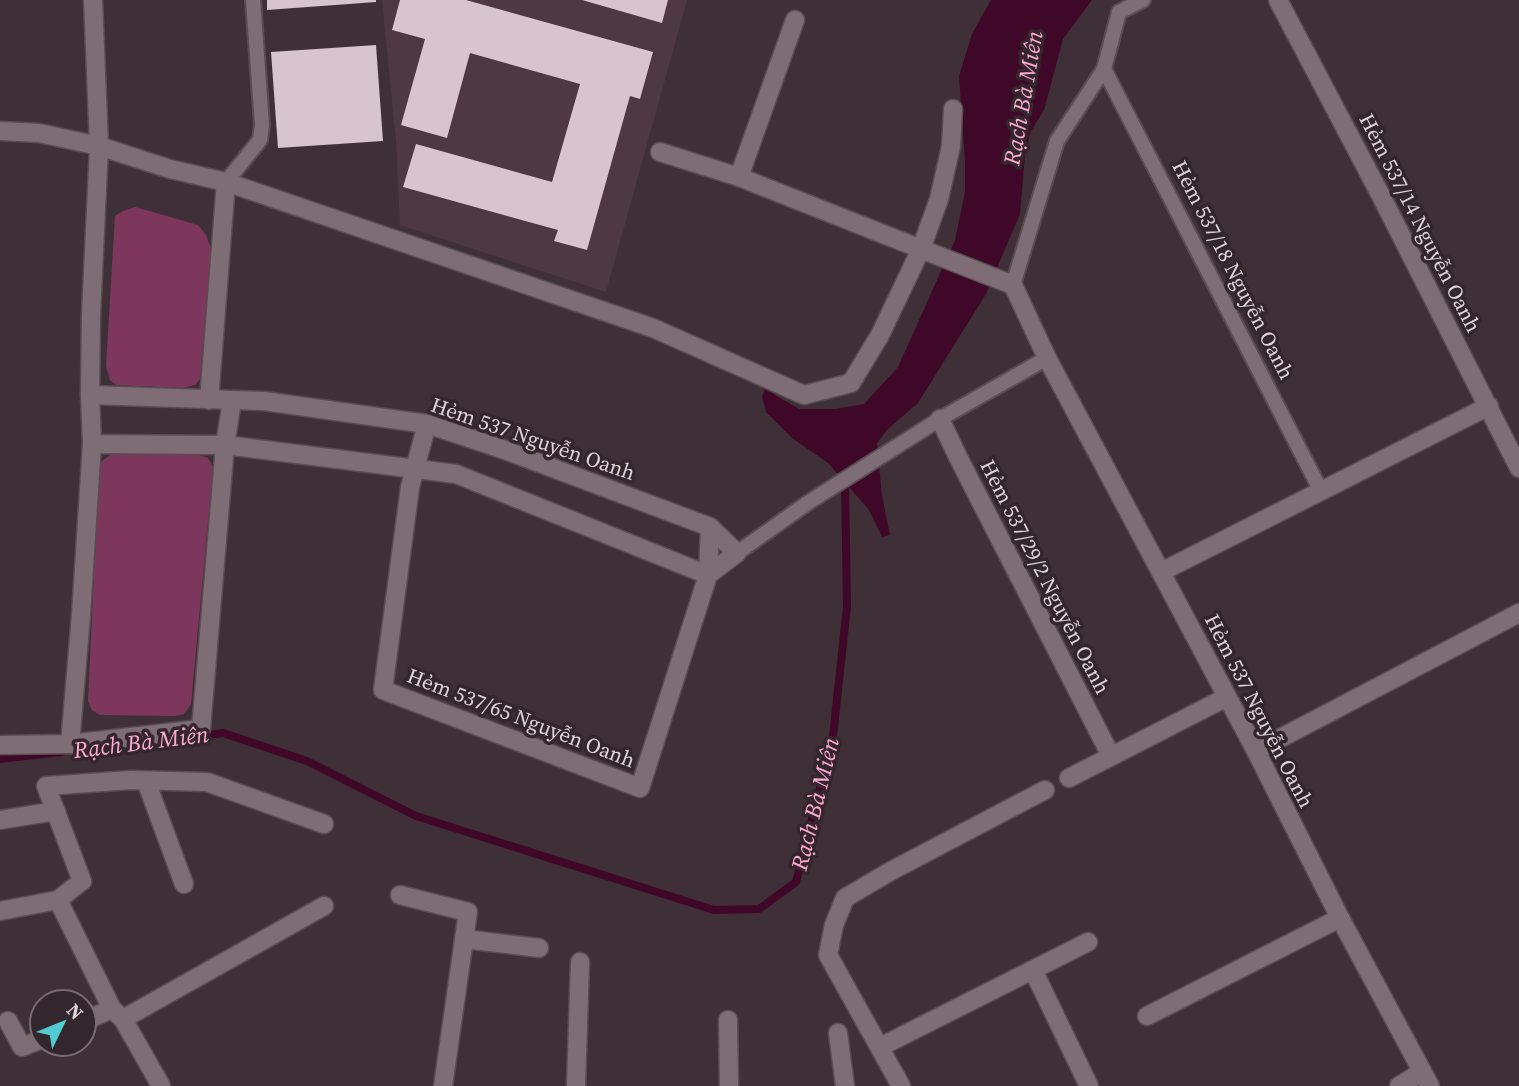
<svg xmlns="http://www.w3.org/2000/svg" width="1519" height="1086" font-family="'Source Serif 4',serif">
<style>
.built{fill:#4e3943}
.green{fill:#7e375c}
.water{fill:#3f0828}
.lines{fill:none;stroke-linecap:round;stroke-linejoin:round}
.stream{stroke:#3f0828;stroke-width:8}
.building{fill:#d7c4cd}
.lane-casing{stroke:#594d52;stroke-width:18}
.street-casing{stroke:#594d52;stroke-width:21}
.lane{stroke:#7e6d75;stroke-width:14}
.street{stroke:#7e6d75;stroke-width:18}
.labels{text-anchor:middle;stroke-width:7;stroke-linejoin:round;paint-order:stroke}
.street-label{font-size:21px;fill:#ded4d8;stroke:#34262d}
.water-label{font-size:23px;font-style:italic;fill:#ffa8d2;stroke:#34262d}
</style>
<rect width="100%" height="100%" fill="#3f3037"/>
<path class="built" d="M 382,0 L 687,0 L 606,292 L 400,225 L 396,141 Z"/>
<g class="green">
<path d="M 135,207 L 198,225 L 206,235 L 211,249 L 200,379 L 195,385 L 183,388 L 116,385 L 110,380 L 106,366 L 115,216 L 123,211 Z"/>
<path d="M 112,454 L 199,455 L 208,458 L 213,467 L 191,704 L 184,714 L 175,716 L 100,715 L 92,710 L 88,701 L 99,469 L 103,460 Z"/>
</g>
<path class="water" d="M 991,0 L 1092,0 L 1063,39 L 1044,110 L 1030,133 L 1025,155 L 1020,214 L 986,294 L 918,403 L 888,429 L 877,443 L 882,496 L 890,535 L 882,537 L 869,510 L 828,463 L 792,438 L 766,412 L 762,396 L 765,389 L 799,409 L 835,409 L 864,404 L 898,367 L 955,240 L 965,192 L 965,161 L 959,76 L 972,34 Z"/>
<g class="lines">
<g class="stream">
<path d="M 199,736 L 223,733 L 307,761 L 416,816 L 714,910 L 759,909 L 796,882 L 833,736 L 847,607 L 845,478"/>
<path d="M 0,759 L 61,752"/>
</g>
</g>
<g class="building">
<path d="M 267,0 L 376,0 L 376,2 L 267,10 Z"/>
<path d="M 400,0 L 466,0 L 653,52 L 640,99 L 630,96 L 587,250 L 554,241 L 558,230 L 403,187 L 416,144 L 552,182 L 580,84 L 470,53 L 447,138 L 401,125 L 425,39 L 392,30 Z"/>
<path d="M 582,0 L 668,0 L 662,23 Z"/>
<path d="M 376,45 L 383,141 L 278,148 L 271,52 Z"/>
</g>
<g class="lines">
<g class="lane-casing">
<g id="lane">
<path d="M 1104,69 L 1321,491"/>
<path d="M 226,182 L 260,140 L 262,125 L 253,0"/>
<path d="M 1013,285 L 1057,141 L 1104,69 L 1119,12 L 1143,0"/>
<path d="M 737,553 L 809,502 L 940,419 L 1047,358"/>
</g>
</g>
<g class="street-casing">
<g id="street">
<path d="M 1278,0 L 1379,192 L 1519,468"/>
<path d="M 0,131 L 39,133 L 99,146 L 170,169 L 226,182 L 653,328 L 804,395 L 851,383 L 880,335 L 921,249 L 1013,285 L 1047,358 L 1256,751 L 1340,918 L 1430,1086"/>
<path d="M 660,152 L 739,177 L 921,249 L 939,199 L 951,146 L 953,109"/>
<path d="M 739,177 L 795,20"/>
<path d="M 90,395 L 264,401 L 427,424 L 502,449 L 710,527 L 737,553 L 708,575 L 456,474 L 225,445 L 92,444"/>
<path d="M 209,400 L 226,182"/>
<path d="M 940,419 L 958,457 L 1111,756"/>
<path d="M 427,424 L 410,487 L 383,690 L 640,788 L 708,575 L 710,527"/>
<path d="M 1161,572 L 1489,406"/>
<path d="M 70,744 L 81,615 L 92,444 L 90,395 L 91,315 L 99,146 L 93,0"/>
<path d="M 0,745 L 70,744 L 201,729 L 225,445 L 232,401"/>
<path d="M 1256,751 L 1519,613"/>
<path d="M 1069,778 L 1227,697"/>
<path d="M 146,781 L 184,884"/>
<path d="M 0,820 L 56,811"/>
<path d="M 400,895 L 468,912 L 464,939 L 539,948"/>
<path d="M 0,911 L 58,900"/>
<path d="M 1033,970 L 1089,1086"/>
<path d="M 1147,1016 L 1340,918"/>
<path d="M 123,1019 L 324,906"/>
<path d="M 728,1020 L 729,1086"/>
<path d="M 8,1021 L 22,1047 L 42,1039"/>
<path d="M 84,1021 L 112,1009"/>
<path d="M 838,1033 L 845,1086"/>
<path d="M 880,1047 L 1088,942"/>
<path d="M 161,1086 L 123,1019 L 112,1009 L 58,900 L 82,881 L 46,786 L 131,780 L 207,782 L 324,824"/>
<path d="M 443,1086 L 464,939"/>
<path d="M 576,1086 L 580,962"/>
<path d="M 901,1086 L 828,955 L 834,925 L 845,898 L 891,871 L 1045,790"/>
<path d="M 1399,1086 L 1422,1072"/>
</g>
</g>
<use href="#lane" class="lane"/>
<use href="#street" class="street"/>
</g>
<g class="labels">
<g class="street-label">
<text transform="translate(1420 223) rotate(63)" y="7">Hẻm 537/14 Nguyễn Oanh</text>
<text transform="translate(1233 270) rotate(63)" y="7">Hẻm 537/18 Nguyễn Oanh</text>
<text transform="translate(533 439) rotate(19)" y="7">Hẻm 537 Nguyễn Oanh</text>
<text transform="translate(1045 577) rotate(63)" y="7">Hẻm 537/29/2 Nguyễn Oanh</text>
<text transform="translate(1259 711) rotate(63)" y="7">Hẻm 537 Nguyễn Oanh</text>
<text transform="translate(521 718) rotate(21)" y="7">Hẻm 537/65 Nguyễn Oanh</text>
</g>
<g class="water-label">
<text transform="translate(1023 98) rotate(-80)" y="8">Rạch Bà Miên</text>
<text transform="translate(141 742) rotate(-7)" y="8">Rạch Bà Miên</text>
<text transform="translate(815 804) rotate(-76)" y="8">Rạch Bà Miên</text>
</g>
</g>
<g transform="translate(63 1023) rotate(47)"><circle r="33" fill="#34262d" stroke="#786c71" stroke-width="2"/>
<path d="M0-5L12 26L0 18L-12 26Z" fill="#51ccd2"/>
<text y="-10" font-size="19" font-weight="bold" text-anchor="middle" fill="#ded4d8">N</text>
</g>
</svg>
